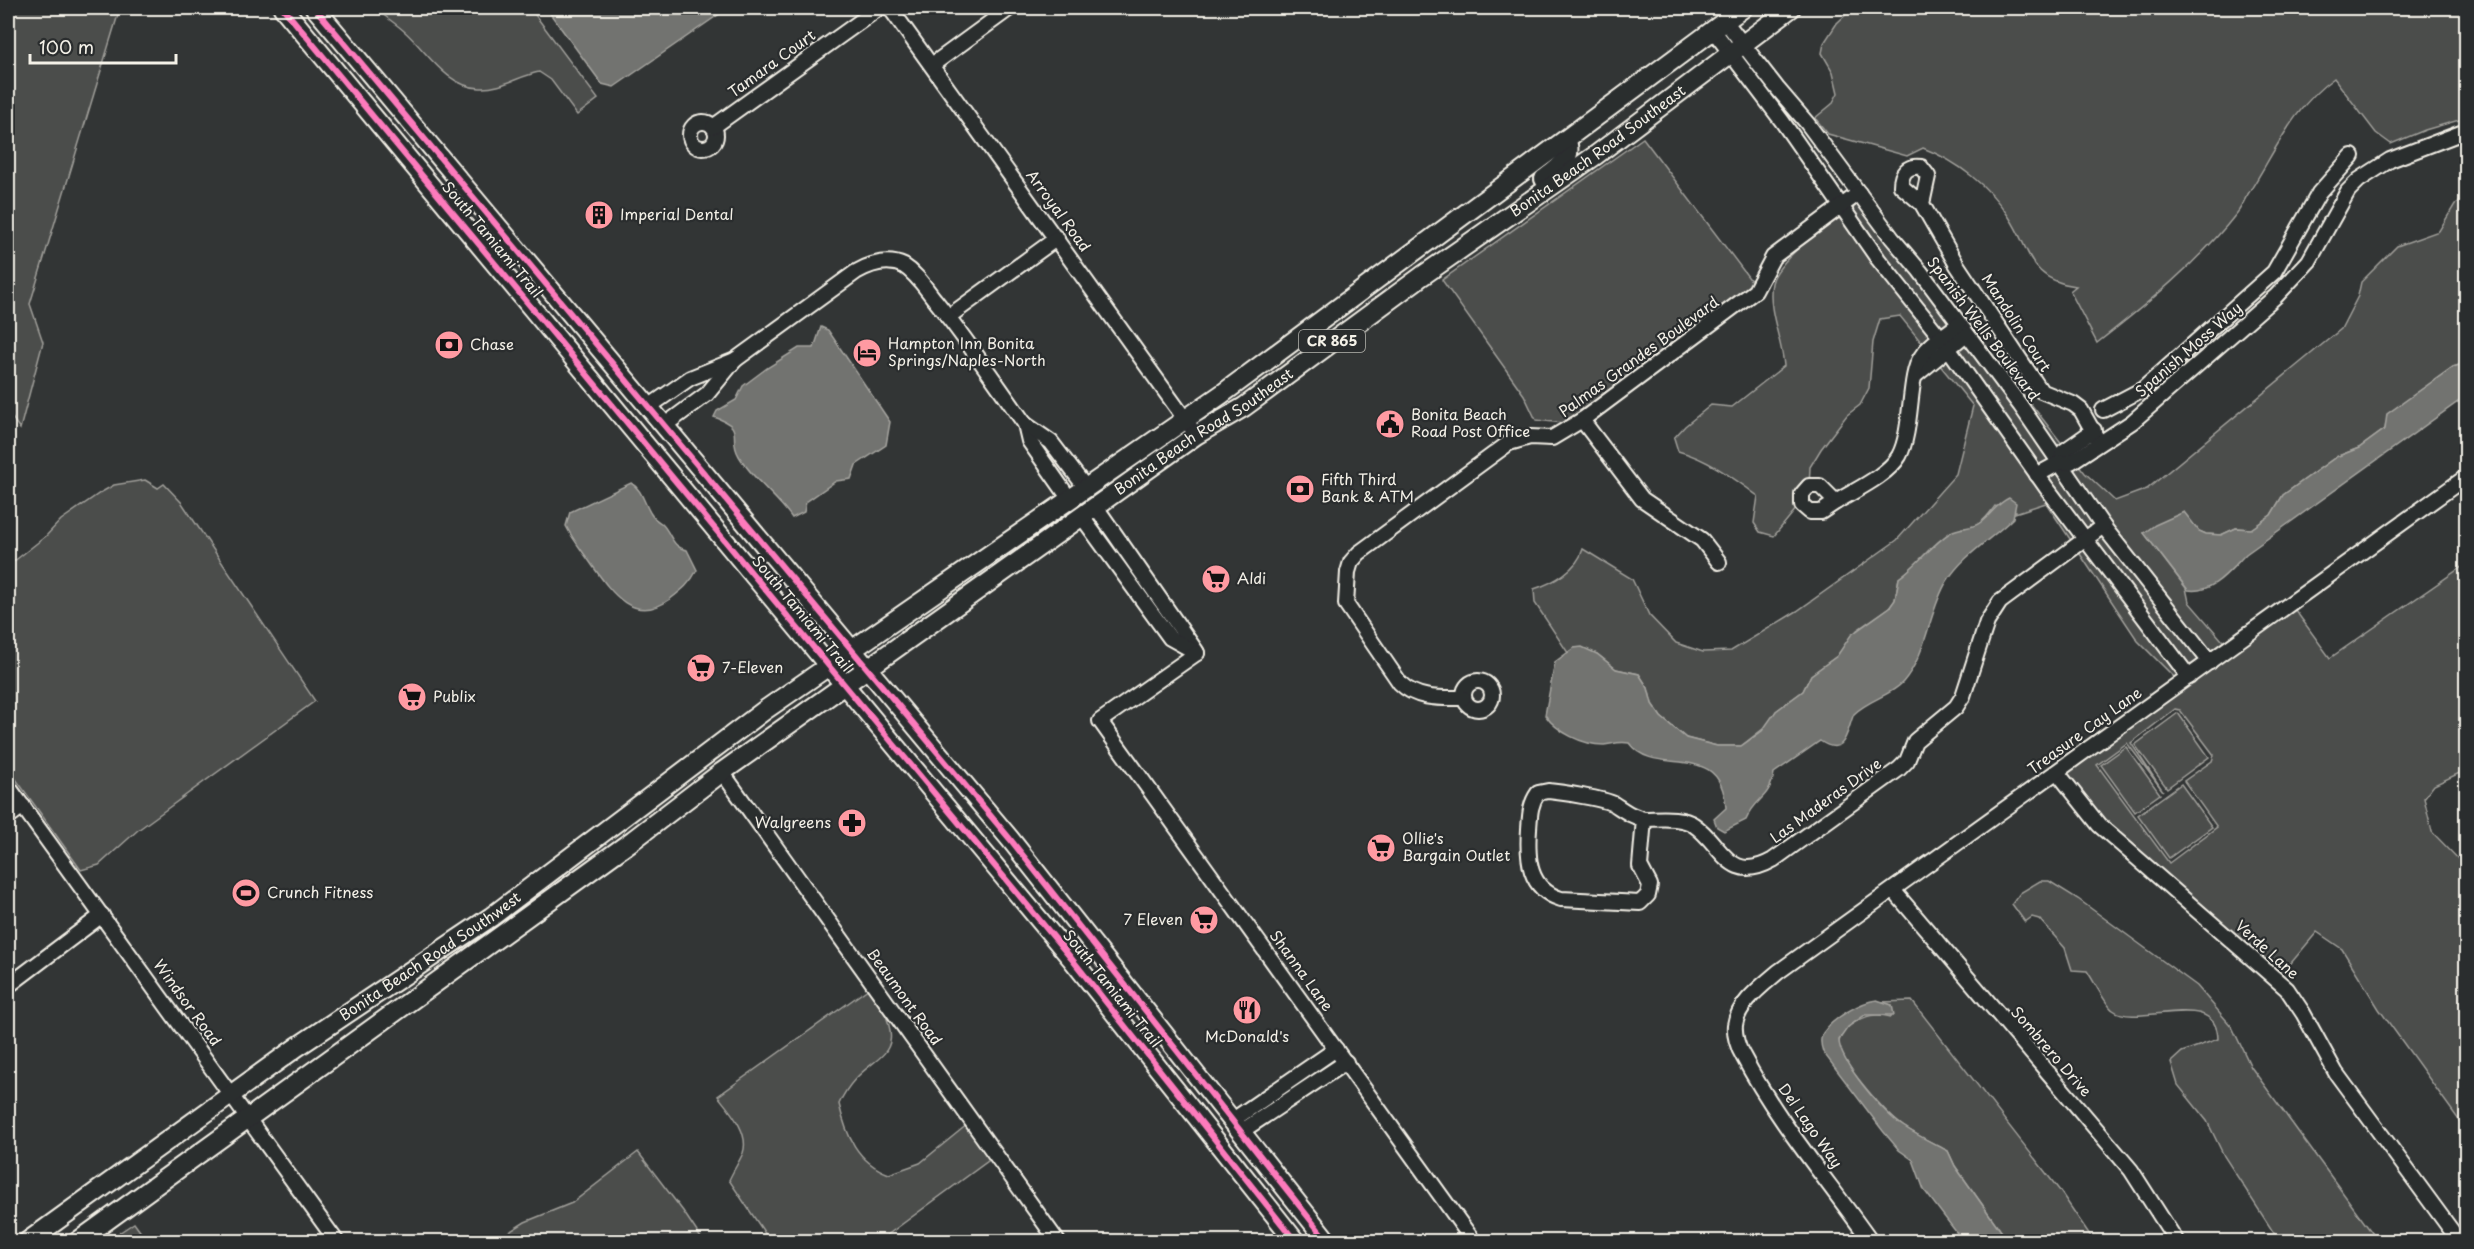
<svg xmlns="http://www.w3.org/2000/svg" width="2474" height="1249" font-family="'Playpen Sans',sans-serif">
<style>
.green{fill:#4b4d4c;stroke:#a09f9a;stroke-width:1.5;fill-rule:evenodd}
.water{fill:#727370;stroke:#a6a5a0;stroke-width:1.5}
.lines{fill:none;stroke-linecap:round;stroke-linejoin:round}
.minor-casing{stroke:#f4f1e8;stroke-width:18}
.major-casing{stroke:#f4f1e8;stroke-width:22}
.minor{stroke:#2a2d2e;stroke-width:14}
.major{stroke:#2a2d2e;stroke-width:18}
.cycleway-casing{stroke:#2a2d2e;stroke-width:10}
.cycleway{stroke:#fd7abc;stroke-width:6}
.labels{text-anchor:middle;stroke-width:4.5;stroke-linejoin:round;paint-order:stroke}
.shield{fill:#2a2d2e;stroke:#b7b6b0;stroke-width:1.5}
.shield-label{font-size:14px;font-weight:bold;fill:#f4f1e8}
.street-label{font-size:15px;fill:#f4f1e8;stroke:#2a2d2e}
.poi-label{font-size:15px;fill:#f4f1e8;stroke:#2a2d2e;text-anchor:start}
</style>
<rect width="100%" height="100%" fill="#323535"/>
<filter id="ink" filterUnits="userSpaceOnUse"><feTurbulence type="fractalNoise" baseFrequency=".0167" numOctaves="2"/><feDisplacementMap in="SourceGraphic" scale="12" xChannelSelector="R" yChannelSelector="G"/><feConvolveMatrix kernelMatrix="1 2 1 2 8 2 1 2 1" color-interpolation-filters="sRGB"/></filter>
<g filter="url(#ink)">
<g class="green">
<path d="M 8,8 L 120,8 L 30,304 L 43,342 L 20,429 L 8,412 Z"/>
<path d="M 375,8 L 530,8 L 598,99 L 577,115 L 551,80 L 539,72 C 519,76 501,89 480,88 C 446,87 427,51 404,31 C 395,23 384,16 375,8 Z"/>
<path d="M 1853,8 L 2462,8 L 2466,10 L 2466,118 L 2425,130 L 2391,144 L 2376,133 L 2334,78 C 2293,107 2275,152 2248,194 C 2244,200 2242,207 2237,213 C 2197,264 2148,303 2097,343 L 2070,291 L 2076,286 C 2028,280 2031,250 2009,217 C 1989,186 1957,161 1923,148 L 1907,156 L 1828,134 L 1815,118 L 1832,104 L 1838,93 L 1833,72 L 1822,53 L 1824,43 L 1837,23 Z"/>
<path d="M 1643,138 L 1755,286 L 1563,423 L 1536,420 L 1524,395 L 1442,280 Z"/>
<path d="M 1867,195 L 2085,473 L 2115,501 L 2147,489 L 2341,329 L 2358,296 L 2361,282 L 2397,246 L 2439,231 L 2455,204 L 2466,199 L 2466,363 L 2453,367 L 2388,414 L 2385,429 L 2359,448 L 2336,457 L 2283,495 L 2271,515 L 2251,529 L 2236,528 L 2221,535 L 2206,534 L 2199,531 L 2184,513 C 2171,522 2159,524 2144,533 L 2186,588 L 2189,602 L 2228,647 L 2290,603 L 2330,658 L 2466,564 L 2466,770 L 2434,785 L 2424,798 L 2432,832 L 2466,867 L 2466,1130 L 2379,1009 L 2342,949 L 2317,932 L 2281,975 L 2110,828 L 2065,770 L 2180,683 L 2138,641 L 2046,503 L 2015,513 L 2016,511 L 1995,506 C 1986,518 1978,530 1962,528 L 1929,550 L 1912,568 L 1899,578 L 1895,600 L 1890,607 L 1857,630 L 1837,656 L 1811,675 L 1803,691 L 1776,711 L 1768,725 L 1741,746 L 1717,746 L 1686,738 L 1661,717 L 1652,704 L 1648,688 L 1639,674 L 1616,669 L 1597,654 L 1574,648 L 1568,653 L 1535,603 L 1534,589 C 1553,583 1577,570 1583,549 L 1632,579 L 1649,615 L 1676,643 L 1703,652 L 1731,651 L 1797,611 L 1897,540 L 1956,474 L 1973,406 L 1900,316 L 1880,319 L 1873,342 L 1869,388 L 1860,405 L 1847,415 L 1821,449 L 1810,467 L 1809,488 L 1801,503 L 1774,536 L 1760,532 L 1754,523 L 1758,496 C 1733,478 1708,459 1678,451 L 1674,438 L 1685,426 L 1711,405 L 1732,407 L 1784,366 C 1782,339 1767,310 1772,283 C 1778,256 1845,212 1867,195 ZM 2175,709 L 2180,710 L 2214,755 L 2212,761 L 2184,781 L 2217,827 L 2169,863 L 2097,765 L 2127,743 L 2163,791 L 2131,743 Z"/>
<path d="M 145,480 L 158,488 L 164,484 L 182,503 L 315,701 L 138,830 L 99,865 L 81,870 L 8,768 L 8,566 L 46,536 L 61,520 L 100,493 L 114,485 Z"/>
<path d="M 2178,713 L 2209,757 L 2167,788 L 2135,745 Z"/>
<path d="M 2126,747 L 2160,794 L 2135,812 L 2101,765 Z"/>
<path d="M 2181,784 L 2212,827 L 2169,858 L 2138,815 Z"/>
<path d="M 2040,881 L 2049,881 L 2078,899 L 2197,986 L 2232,1027 L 2251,1067 L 2378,1241 L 2279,1241 L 2224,1156 L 2207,1121 L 2178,1085 L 2171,1062 L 2182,1052 L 2218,1039 C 2217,987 2138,1029 2113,1010 C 2105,1004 2094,981 2087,971 L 2072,970 L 2065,948 L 2039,919 L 2032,917 L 2025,922 L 2012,904 L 2020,893 Z"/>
<path d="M 872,986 C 919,1071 865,1045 839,1104 C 846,1135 857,1162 889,1174 L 920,1163 L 968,1124 L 992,1158 L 879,1241 L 770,1241 L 729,1180 C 733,1171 739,1162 743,1153 C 750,1133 730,1111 718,1096 Z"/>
<path d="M 1912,1001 L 2060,1191 L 2094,1241 L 2008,1241 L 1955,1166 L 1948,1151 C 1933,1143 1918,1136 1903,1126 C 1889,1117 1842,1064 1839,1047 C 1837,1038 1845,1029 1852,1024 C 1867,1015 1875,1013 1891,1017 L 1892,1005 L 1880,1002 Z"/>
<path d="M 638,1152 L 683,1211 L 703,1241 L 495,1241 L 525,1222 L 572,1203 Z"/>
<path d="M 134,1223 L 147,1241 L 107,1241 Z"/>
</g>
<g class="water">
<path d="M 546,8 L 728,8 L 614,87 L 602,84 Z"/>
<path d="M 821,327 L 828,330 L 890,422 L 886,445 L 856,465 L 851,479 L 836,481 L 806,502 L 804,512 L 792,518 C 777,496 753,480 739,456 C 727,436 747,428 714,417 L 717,411 L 736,400 L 743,386 L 767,368 L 799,348 L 814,348 Z"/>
<path d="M 2466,363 L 2466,396 L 2246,554 C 2230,570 2213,594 2188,590 L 2144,533 L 2155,525 L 2184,512 L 2199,531 L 2206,534 L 2221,535 L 2236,528 L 2251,529 L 2271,515 L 2283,495 L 2336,457 L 2359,448 L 2385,429 L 2387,414 L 2453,367 Z"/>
<path d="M 631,483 C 643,490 644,504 651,514 C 654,519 658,521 662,524 C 672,534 671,547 687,550 L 697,570 C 690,584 682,590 669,600 C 633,625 611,592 592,565 C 583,552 573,540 566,526 L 570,512 Z"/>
<path d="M 2009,498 L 2016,503 L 2013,518 C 1991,540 1964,554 1947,581 C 1928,612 1928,653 1903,682 C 1892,695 1868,700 1854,714 C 1847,728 1847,759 1820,741 L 1774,773 C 1769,801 1756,796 1746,820 L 1724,831 L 1717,827 L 1714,819 L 1726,808 C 1721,737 1656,780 1629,743 C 1619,741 1613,744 1604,745 C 1582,745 1557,732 1545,715 L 1555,662 L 1574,648 L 1582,647 L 1597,654 L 1616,669 L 1639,674 L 1648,688 L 1652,704 L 1661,717 L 1686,738 L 1717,746 L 1741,746 L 1762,731 L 1776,711 L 1803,691 L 1811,675 L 1837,656 L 1851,635 L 1890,607 L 1895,600 L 1899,578 C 1918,564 1931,545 1951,532 C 1961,526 1971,530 1981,522 C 1992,514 1996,504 2009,498 Z"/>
<path d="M 1877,1000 L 1892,1005 L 1894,1015 L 1865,1015 L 1848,1027 L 1839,1040 C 1839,1062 1885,1114 1903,1126 C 1918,1136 1933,1143 1948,1151 L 1955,1166 L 2008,1241 L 1963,1241 L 1924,1190 L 1913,1160 L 1899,1150 L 1883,1131 L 1823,1052 C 1821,1046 1819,1039 1823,1033 C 1833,1018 1860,1002 1877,1000 Z"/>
</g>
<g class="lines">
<g class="minor-casing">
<g id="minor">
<path d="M 890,8 L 1190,426"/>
<path d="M 1725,21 L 1777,88 L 1807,123 L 1892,238 L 1920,271 L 2020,405 L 2103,526 L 2210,662"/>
<path d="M 1713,30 L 1782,121 L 1878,259 L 1941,338 L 2046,487 L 2189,677"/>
<path d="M 932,65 L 1010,8"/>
<circle cx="703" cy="135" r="13"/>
<path d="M 713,127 L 879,8"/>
<path d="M 1922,204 L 1928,176 L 1921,167 C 1907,165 1901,173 1901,186 L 1922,204 L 1957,265 L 2041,391 L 2073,404 L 2081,410 L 2099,442"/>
<path d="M 948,317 L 1057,238"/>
<path d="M 1916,375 L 1966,334"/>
<path d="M 650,406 L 690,378 L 735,360 L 856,272 C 870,264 887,258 904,266 C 917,274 926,289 935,300 C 967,340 995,382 1025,424 L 1029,441 L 1069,498"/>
<path d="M 2103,410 L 2143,389 L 2274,272 L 2319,193 L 2352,156"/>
<path d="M 1582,420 L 1642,499 L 1702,540 L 1719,562"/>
<path d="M 1025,424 L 1051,442 L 1086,488"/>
<path d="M 665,425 L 707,394 L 735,360"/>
<path d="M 2059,463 L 2064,451 L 2094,430"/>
<path d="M 2037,475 L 2059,463 L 2071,462 L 2132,422 L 2276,296 L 2309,261 L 2348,191 L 2359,180 L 2390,160 L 2466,131"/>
<path d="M 1809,486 L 1820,486 L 1836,502 L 1821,512 L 1810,512 L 1802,505 L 1802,494 Z"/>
<path d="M 1836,502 C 1855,490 1887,476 1899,456 C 1913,431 1908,375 1921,357 C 1930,343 1946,334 1959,324"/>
<path d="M 1096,507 L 1196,651"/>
<path d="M 1082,517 L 1170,638 L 1197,653"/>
<path d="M 1197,653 L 1100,721 L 1474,1242"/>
<circle cx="1478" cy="695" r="14"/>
<path d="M 1463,698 C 1441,698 1417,700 1400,683 L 1346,604 L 1348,572 L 1351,562 L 1359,553 L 1509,443 L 1530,437 L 1552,438 L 1582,420 L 1755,291 L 1773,257 L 1859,193"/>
<path d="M 722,772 L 1058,1242"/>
<path d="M 2057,772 L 2099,825 L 2287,989 L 2303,1013 L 2336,1073 L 2460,1242"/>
<path d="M 8,786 L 337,1242"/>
<path d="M 1548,791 C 1561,792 1604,799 1614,804 C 1625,811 1631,816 1644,819 L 1640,866 L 1650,885 L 1648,895 L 1640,903 L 1561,899 C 1528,889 1527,858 1529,829 C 1530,815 1530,804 1538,793 Z"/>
<path d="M 8,817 L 23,806"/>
<path d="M 1644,819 C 1659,819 1681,816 1694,825 C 1723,845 1728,885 1773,860 L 1899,769 L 1907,761 L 1915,741 L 1956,707 L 1963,696 L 1987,622 L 2000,602 L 2103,526"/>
<path d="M 1893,890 L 2131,1170 L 2177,1242"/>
<path d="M 8,986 L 102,915"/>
<path d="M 1233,1120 L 1336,1049"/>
<path d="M 1242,1131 L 1346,1062"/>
<path d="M 1871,1242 C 1829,1182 1777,1121 1743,1056 C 1738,1048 1734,1035 1735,1025 C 1738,1003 1762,986 1778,972 L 2466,477"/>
</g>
</g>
<g class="major-casing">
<g id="major">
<path d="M 283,8 L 1071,958 L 1296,1242"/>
<path d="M 315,8 L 1010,839 L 1328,1242"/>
<path d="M 1544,179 C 1557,169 1575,158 1566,140"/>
<path id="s1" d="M 27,1242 L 297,1047 L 491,917 L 765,710 L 1222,394 L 1743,8"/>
<path id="s2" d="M 77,1242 L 633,840 L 722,772 L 1196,435 L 1244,407 L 1422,276 L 1596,155 L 1791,8"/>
</g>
</g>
<use href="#minor" class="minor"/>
<use href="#major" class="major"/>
<g class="cycleway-casing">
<g id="cycleway">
<path d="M 283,8 L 1071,958 L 1296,1242"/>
<path d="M 315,8 L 1010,839 L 1328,1242"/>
</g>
</g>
<use href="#cycleway" class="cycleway"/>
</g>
</g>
<defs>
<g id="building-disc" transform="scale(1.5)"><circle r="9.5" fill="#ff9aa2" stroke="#2a2d2e"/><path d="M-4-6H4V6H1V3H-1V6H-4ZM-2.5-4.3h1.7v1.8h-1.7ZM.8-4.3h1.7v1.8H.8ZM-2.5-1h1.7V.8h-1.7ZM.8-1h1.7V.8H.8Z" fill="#111"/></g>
<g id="bank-disc" transform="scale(1.5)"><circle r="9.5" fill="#ff9aa2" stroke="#2a2d2e"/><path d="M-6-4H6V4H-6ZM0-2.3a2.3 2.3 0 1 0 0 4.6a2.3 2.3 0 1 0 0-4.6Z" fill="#111"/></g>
<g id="hotel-disc" transform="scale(1.5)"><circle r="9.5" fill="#ff9aa2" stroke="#2a2d2e"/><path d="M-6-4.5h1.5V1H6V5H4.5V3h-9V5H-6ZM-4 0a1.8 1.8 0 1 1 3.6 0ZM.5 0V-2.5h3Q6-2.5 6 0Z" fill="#111"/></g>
<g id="civic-disc" transform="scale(1.5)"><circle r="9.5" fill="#ff9aa2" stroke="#2a2d2e"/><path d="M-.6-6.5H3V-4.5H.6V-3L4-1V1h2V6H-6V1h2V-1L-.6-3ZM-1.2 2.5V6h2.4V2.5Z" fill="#111"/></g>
<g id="supermarket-disc" transform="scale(1.5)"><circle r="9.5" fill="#ff9aa2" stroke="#2a2d2e"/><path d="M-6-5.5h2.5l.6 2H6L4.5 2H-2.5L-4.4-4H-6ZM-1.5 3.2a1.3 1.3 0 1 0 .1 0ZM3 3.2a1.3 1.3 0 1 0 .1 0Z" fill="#111"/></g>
<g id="pharmacy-disc" transform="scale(1.5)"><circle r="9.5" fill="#ff9aa2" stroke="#2a2d2e"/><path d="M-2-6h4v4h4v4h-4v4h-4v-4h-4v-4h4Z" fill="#111"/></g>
<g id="stadium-disc" transform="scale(1.5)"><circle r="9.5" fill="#ff9aa2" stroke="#2a2d2e"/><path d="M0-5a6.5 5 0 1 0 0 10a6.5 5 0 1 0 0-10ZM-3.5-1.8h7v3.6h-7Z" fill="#111"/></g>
<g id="restaurant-disc" transform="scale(1.5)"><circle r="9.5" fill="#ff9aa2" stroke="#2a2d2e"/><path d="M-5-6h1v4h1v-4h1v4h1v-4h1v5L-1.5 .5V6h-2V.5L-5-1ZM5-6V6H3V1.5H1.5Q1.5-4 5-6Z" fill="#111"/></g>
</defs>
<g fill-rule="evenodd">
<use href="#building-disc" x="599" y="215"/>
<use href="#bank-disc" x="449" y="345"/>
<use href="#hotel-disc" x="867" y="353"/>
<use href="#civic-disc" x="1390" y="424"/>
<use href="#bank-disc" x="1300" y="489"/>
<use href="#supermarket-disc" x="1216" y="579"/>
<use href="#supermarket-disc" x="701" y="668"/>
<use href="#supermarket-disc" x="412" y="697"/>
<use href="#pharmacy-disc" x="852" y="823"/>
<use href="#supermarket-disc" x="1381" y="848"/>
<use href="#stadium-disc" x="246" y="893"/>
<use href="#supermarket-disc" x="1204" y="920"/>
<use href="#restaurant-disc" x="1247" y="1010"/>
</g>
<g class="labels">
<rect class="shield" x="1299" y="330" width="66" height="22" rx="4.5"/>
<g class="shield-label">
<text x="1332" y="346">CR 865</text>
</g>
<g class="street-label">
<text transform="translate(772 64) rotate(-36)" y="5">Tamara Court</text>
<text dy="5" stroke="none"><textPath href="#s2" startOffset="1872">Bonita Beach Road Southeast</textPath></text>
<text transform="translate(1058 211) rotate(54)" y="5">Arroyal Road</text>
<text transform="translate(492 240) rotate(50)" y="5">South Tamiami Trail</text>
<text transform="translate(2016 323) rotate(57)" y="5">Mandolin Court</text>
<text transform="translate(1983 329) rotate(53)" y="5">Spanish Wells Boulevard</text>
<text transform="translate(2189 350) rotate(-41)" y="5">Spanish Moss Way</text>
<text transform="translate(1639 357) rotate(-36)" y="5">Palmas Grandes Boulevard</text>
<text dy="5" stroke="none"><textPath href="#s2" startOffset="1388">Bonita Beach Road Southeast</textPath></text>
<text transform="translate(802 614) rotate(50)" y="5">South Tamiami Trail</text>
<text transform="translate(2085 731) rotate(-36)" y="5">Treasure Cay Lane</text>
<text transform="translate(1826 801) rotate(-36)" y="5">Las Maderas Drive</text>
<text transform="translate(2267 950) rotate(42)" y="5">Verde Lane</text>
<text dy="5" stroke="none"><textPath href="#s1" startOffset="494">Bonita Beach Road Southwest</textPath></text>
<text transform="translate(1301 971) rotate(54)" y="5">Shanna Lane</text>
<text transform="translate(1112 989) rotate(51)" y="5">South Tamiami Trail</text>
<text transform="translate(904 997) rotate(54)" y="5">Beaumont Road</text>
<text transform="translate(187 1003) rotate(54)" y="5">Windsor Road</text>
<text transform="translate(2051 1052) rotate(49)" y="5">Sombrero Drive</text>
<text transform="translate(1810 1126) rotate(55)" y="5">Del Lago Way</text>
</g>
<g class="poi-label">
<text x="620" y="220">Imperial Dental</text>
<text x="888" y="349">Hampton Inn Bonita<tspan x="888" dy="17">Springs/Naples-North</tspan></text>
<text x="470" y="350">Chase</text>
<text x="1411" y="420">Bonita Beach<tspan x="1411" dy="17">Road Post Office</tspan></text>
<text x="1321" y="485">Fifth Third<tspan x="1321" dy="17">Bank &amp; ATM</tspan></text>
<text x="1237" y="584">Aldi</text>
<text x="722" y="673">7-Eleven</text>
<text x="433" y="702">Publix</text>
<text x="831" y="828" text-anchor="end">Walgreens</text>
<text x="1402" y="844">Ollie's<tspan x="1402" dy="17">Bargain Outlet</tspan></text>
<text x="267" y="898">Crunch Fitness</text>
<text x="1183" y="925" text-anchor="end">7 Eleven</text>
<text x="1247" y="1042" text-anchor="middle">McDonald's</text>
</g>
</g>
<rect width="2474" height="1249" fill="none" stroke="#2a2d2e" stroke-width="30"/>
<rect x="15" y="15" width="2444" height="1219" fill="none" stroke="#f4f1e8" stroke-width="2" filter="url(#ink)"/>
<path d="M30 54v9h146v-9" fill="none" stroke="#f4f1e8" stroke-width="3"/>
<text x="39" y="54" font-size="18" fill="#f4f1e8" stroke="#2a2d2e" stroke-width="4.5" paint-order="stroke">100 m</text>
</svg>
